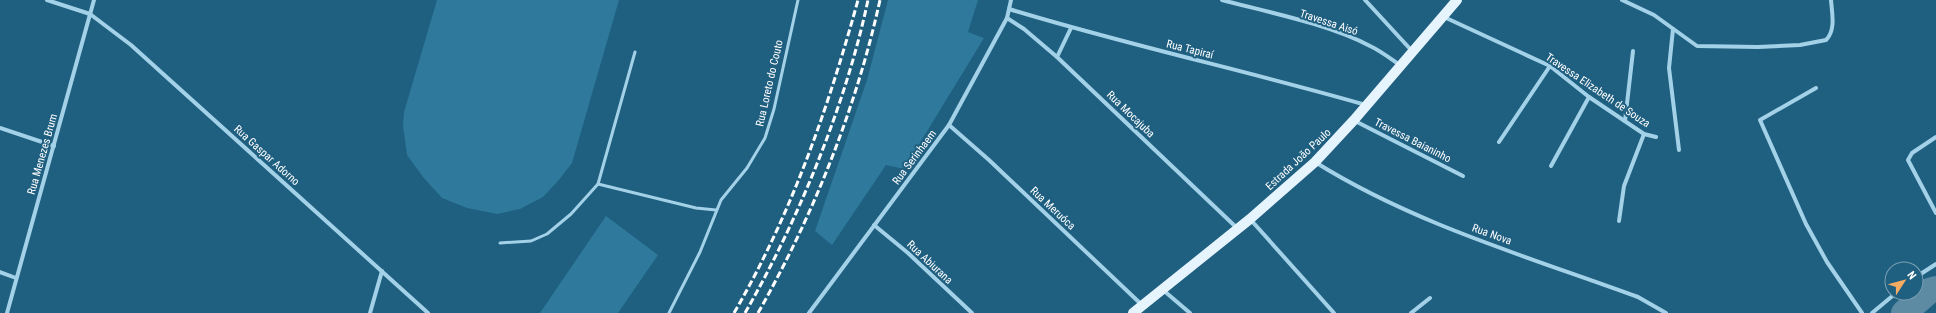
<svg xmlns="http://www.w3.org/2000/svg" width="1936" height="313" font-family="'Roboto Condensed',sans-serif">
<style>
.green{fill:#2e799c}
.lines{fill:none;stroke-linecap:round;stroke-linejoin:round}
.river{stroke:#5c8ba3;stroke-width:26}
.lane{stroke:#a3d2e8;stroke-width:3}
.street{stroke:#a3d2e8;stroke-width:4}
.primary{stroke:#e6f4fe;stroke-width:10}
.rail{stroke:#fff;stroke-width:3;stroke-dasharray:7 3;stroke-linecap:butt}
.labels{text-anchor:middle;stroke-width:4;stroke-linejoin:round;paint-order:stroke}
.street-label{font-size:11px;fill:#fff;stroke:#1f5f80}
</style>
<rect width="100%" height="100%" fill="#1f5f80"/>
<g class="green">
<path d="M 437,0 L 619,0 L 572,163 L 558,181 L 543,197 L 520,209 L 497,214 L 467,208 L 442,198 L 423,177 L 407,155 L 403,126 L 404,112 Z"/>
<path d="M 888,0 L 978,0 L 968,32 L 984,38 L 904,169 L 886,165 L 832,245 L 815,231 L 867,80 Z"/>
<path d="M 606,216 L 658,255 L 618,313 L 540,313 Z"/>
</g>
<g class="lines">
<path class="river" d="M 1904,313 L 1929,291 L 1936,289"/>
<g class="lane">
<path d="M 598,184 L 696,208 L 716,210"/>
<path d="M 500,243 L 531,241 L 547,234 L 571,214 L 598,184 L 635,52"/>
<path d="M 669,313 L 700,252 L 721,200 L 747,168 L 765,138 L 774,109 L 798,0"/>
</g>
<g class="street">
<path d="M 47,0 L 90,14 L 131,45 L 428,313"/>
<path d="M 1222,0 C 1267,12 1329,24 1370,46 C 1381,51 1391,59 1401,66"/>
<path d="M 1365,0 L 1412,51"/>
<path d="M 1622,0 L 1654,15 L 1697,46 L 1758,47 L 1800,45 L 1826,40 C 1836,30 1832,13 1831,0"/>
<path d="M 1009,9 C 1127,45 1248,71 1366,105"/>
<path d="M 1444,17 L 1550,66 L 1589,97 L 1644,134 L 1656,137"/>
<path d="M 1007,18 L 1024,29 L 1057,57 L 1237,228"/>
<path d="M 1673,29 L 1669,68 L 1679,150"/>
<path d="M 1057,57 L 1071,28"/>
<path d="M 1816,88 L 1760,120 L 1806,224 L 1827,262 L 1862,313"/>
<path d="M 1355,121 L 1463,176"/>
<path d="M 1625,121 L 1633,51"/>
<path d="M 949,125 L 989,160 L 1142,305"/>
<path d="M 0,128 L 54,146"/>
<path d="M 1936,137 L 1912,153 L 1908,160 L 1936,213"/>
<path d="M 1499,142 L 1550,66"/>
<path d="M 1315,162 C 1414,224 1529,257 1638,297 L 1666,313"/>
<path d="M 1551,166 L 1589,97"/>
<path d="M 1250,219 L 1334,313"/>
<path d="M 1619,221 L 1624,186 L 1644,134"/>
<path d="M 874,225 L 908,253 L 972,313"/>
<path d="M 0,272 L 16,278"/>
<path d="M 1916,277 L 1936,264"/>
<path d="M 1163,290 L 1190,313"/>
<path d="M 7,313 L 94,0"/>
<path d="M 370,313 L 382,271"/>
<path d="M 809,313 L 949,125 L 1007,18 L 1011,0"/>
<path d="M 1411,313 L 1430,298"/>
<path d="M 1872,313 L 1896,293"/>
</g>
<path class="primary" d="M 1133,313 L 1250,219 L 1315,162 L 1354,120 L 1457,0"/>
<g class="rail">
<path d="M 734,313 C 791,215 828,109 858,0"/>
<path d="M 745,313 C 798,221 846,104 868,0"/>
<path d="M 758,313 C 813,216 856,109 880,0"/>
</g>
</g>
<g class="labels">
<g class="street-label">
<text transform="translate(1329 22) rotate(18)" y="4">Travessa Aisó</text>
<text transform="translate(1190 49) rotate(14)" y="4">Rua Tapiraí</text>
<text transform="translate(769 83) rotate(-77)" y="4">Rua Loreto do Couto</text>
<text transform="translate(1598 90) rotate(34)" y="4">Travessa Elizabeth de Souza</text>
<text transform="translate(1131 114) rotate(44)" y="4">Rua Mocajuba</text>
<text transform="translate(1413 140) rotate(27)" y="4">Travessa Baianinho</text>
<text transform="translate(42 154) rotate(-74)" y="4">Rua Menezes Brum</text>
<text transform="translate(267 155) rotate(42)" y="4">Rua Gaspar Adorno</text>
<text transform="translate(914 157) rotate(-53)" y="4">Rua Serinhaem</text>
<text transform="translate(1298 159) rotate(-43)" y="4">Estrada João Paulo</text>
<text transform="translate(1053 208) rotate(43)" y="4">Rua Meruóca</text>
<text transform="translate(1492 234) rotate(20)" y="4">Rua Nova</text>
<text transform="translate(930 262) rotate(43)" y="4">Rua Abiurana</text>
</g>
</g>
<g transform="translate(1904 281) rotate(54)"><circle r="19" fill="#1f5f80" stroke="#799fb3"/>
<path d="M0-3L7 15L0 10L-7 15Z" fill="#f7ab63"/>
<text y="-6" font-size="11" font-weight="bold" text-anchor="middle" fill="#ffffff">N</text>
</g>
</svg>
